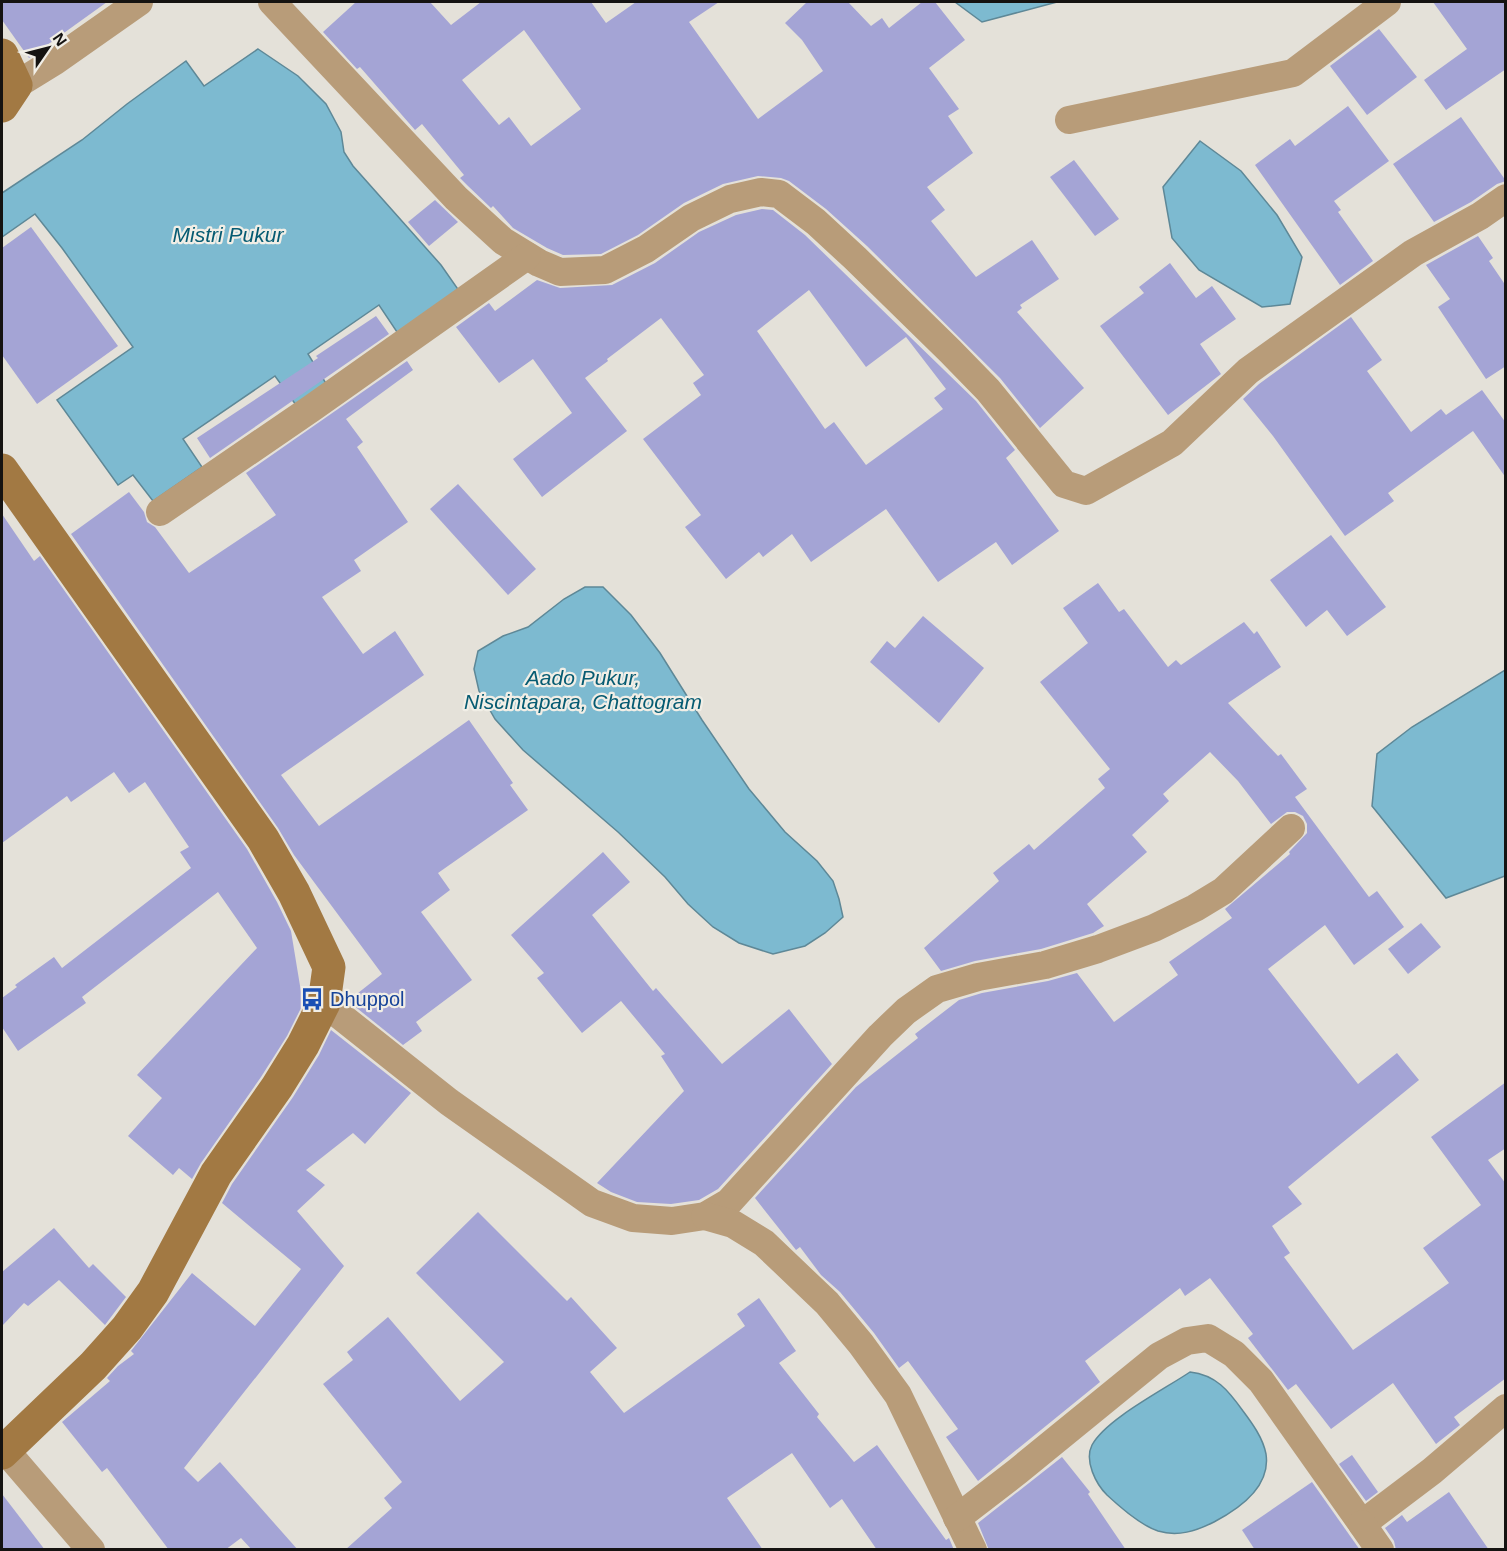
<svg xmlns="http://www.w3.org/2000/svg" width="1507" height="1551" font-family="Helvetica,sans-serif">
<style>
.water{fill:#7dbad0;stroke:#5e8897;stroke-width:1.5}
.building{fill:#a4a4d5;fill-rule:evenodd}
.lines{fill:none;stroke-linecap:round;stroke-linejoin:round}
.street{stroke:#b89c79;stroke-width:28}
.secondary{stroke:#a27943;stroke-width:33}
.labels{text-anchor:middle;stroke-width:4.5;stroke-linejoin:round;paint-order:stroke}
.transit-label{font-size:20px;fill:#164399;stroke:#f1eee6;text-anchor:start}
.water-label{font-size:21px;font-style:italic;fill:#065b72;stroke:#f1eee6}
</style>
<rect width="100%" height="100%" fill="#e4e1d9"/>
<g class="water">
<path d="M 955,2 L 1057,2 L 982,22 Z"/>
<path d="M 258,49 L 298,76 L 326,104 L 341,132 L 344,152 L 353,166 L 441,265 L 462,295 L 401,338 L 379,305 L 308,354 L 327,385 L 296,405 L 275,376 L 183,439 L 202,467 L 153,501 L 133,475 L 118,485 L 57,400 L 133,347 L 62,248 L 35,214 L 2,237 L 2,193 L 82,140 L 127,104 L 186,61 L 204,86 Z"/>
<path d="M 1200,141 L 1241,171 L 1277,215 L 1302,257 L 1290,304 L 1262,307 L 1199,270 L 1172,238 L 1163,187 Z"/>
<path d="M 585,587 L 603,587 L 631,615 L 660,653 L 702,720 L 749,789 L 785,832 L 817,861 L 833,881 L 839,899 L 843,917 L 825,933 L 805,946 L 773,954 L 739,943 L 713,927 L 688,904 L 665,877 L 618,832 L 523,750 L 495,719 L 479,691 L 474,669 L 478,651 L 503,636 L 528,627 L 564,599 Z"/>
<path d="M 1505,670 L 1505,876 L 1446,898 L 1372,806 L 1377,754 L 1412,727 Z"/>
<path d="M 1190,1372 C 1216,1375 1228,1390 1243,1411 C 1252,1423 1263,1438 1266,1454 C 1271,1487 1239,1509 1214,1522 C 1196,1531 1178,1537 1158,1531 C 1140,1525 1121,1508 1107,1495 C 1096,1484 1084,1461 1092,1445 C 1106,1419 1165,1389 1190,1372 Z"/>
</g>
<g class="building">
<path d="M 2,2 L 107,2 L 29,58 L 2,20 Z"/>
<path d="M 356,2 L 430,2 L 451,25 L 481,2 L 591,2 L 606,23 L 636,2 L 719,2 L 689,22 L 758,119 L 823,71 L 802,40 L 785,23 L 807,2 L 848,2 L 871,26 L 882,18 L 889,28 L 922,2 L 935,2 L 965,40 L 929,68 L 959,109 L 948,116 L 973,153 L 927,187 L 945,210 L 931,221 L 976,277 L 1032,240 L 1059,279 L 1020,305 L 1022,308 L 1017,312 L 1084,388 L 1040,428 L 1000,378 L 867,246 L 826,209 L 789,181 L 781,178 L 758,176 L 723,184 L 684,203 L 638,235 L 601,254 L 563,255 L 547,248 L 513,228 L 493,206 L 491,208 L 468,186 L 460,178 L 464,175 L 422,124 L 415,130 L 360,67 L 357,69 L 323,32 ZM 524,30 L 581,109 L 531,146 L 509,117 L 499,125 L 462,80 Z"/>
<path d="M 1433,2 L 1506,2 L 1506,69 L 1446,110 L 1424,80 L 1467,49 Z"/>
<path d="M 1379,29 L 1417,77 L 1367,115 L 1330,66 Z"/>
<path d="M 1348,106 L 1389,161 L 1334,201 L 1341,210 L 1338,212 L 1373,261 L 1340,285 L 1255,165 L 1290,139 L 1295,146 Z"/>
<path d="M 1461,117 L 1506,181 L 1497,184 L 1471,202 L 1434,222 L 1393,164 Z"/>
<path d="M 1074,160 L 1119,219 L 1095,236 L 1050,177 Z"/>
<path d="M 435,200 L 458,222 L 429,246 L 408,222 Z"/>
<path d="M 762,209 L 773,210 L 805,235 L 976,401 L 1015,450 L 1006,458 L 1059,531 L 1012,565 L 996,542 L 938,582 L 886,509 L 811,562 L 792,534 L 763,557 L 759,552 L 726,579 L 685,527 L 701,515 L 643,439 L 701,395 L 693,383 L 704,375 L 661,318 L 607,359 L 608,361 L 585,378 L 627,431 L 542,497 L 513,459 L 572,413 L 533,359 L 499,383 L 456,327 L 489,303 L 495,311 L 537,280 L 560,288 L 612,285 L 655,263 L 699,232 L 736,215 ZM 809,290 L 866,367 L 906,337 L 946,389 L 934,398 L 943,409 L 866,465 L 834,422 L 825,429 L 757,331 Z"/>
<path d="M 31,227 L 118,346 L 37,404 L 2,355 L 2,248 Z"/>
<path d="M 1478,236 L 1493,258 L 1489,261 L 1506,286 L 1506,366 L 1486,379 L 1438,307 L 1450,299 L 1426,265 Z"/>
<path d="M 1170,263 L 1196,298 L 1212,286 L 1236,319 L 1200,344 L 1221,374 L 1168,415 L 1100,326 L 1144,293 L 1139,287 Z"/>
<path d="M 376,316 L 389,334 L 210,458 L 197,438 L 318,358 L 316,356 Z"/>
<path d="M 1351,317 L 1382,360 L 1367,371 L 1411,432 L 1441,409 L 1446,415 L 1482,390 L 1506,423 L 1506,478 L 1473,431 L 1388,493 L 1394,501 L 1345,536 L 1273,436 L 1243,399 L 1259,384 Z"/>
<path d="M 407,361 L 413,370 L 346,419 L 363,442 L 357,447 L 408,522 L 354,560 L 361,571 L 322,597 L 363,654 L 395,631 L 424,675 L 281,775 L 319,826 L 469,720 L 513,783 L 510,785 L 528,810 L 438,873 L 450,890 L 421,912 L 472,980 L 416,1022 L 422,1031 L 403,1045 L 348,1001 L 382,974 L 294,855 L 278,828 L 71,534 L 129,492 L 144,512 L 147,522 L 155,527 L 189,573 L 276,515 L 246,473 Z"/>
<path d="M 458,484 L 536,569 L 508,595 L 430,509 Z"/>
<path d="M 2,514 L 34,561 L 40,556 L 247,849 L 277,902 L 291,931 L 303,1004 L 287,1036 L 261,1077 L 201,1163 L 192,1179 L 179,1168 L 173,1175 L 128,1136 L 162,1098 L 137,1075 L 257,948 L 218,892 L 82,997 L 86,1003 L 18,1051 L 2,1027 L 2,998 L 17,987 L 15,985 L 54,957 L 62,968 L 191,868 L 180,852 L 189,847 L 145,782 L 129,793 L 114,772 L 71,802 L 67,796 L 2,843 Z"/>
<path d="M 1331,535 L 1386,607 L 1347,636 L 1327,610 L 1306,627 L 1270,580 Z"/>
<path d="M 1098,583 L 1119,612 L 1124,609 L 1168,667 L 1176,660 L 1181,665 L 1244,622 L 1254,634 L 1257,631 L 1281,667 L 1228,703 L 1278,756 L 1281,754 L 1307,789 L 1295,797 L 1369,897 L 1377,891 L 1404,927 L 1354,965 L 1325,925 L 1268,969 L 1358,1084 L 1397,1053 L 1419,1080 L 1288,1187 L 1302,1204 L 1272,1226 L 1290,1253 L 1284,1257 L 1353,1350 L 1449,1283 L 1423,1248 L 1481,1205 L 1431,1137 L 1506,1082 L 1506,1148 L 1488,1160 L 1506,1184 L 1506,1378 L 1454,1417 L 1460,1425 L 1436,1444 L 1393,1383 L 1331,1429 L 1296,1384 L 1288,1390 L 1248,1338 L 1253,1334 L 1210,1278 L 1185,1296 L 1180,1288 L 1085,1361 L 1100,1382 L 978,1481 L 946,1437 L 958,1429 L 908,1361 L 899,1368 L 874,1333 L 840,1292 L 821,1275 L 800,1247 L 796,1250 L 755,1198 L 856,1087 L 918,1038 L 915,1034 L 959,1000 L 982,993 L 1048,981 L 1077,973 L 1114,1022 L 1178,975 L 1169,962 L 1232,918 L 1225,909 L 1290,854 L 1289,852 L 1307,833 L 1307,824 L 1303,816 L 1295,812 L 1287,812 L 1271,824 L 1238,781 L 1210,752 L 1163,794 L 1169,801 L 1132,835 L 1147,852 L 1087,904 L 1104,926 L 1093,933 L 1041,949 L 975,961 L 941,971 L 924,948 L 999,881 L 993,873 L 1029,844 L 1034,850 L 1105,788 L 1098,779 L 1110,769 L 1040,682 L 1088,643 L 1063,608 Z"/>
<path d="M 923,616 L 984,668 L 939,723 L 870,662 L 887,641 L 895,648 Z"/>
<path d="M 603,852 L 630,882 L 592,915 L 653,991 L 656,988 L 722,1064 L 789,1009 L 832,1064 L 718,1189 L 699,1200 L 671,1204 L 637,1202 L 611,1192 L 597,1183 L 684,1091 L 661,1056 L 665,1054 L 621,1001 L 582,1033 L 537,978 L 544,973 L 511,935 Z"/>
<path d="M 1421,923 L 1441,947 L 1408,974 L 1388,949 Z"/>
<path d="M 331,1030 L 411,1093 L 365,1144 L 353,1133 L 306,1170 L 325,1185 L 297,1211 L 344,1266 L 184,1468 L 198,1482 L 220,1462 L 298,1550 L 252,1550 L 241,1538 L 225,1550 L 169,1550 L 107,1468 L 102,1472 L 62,1422 L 110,1381 L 107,1378 L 118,1366 L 134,1354 L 131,1351 L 192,1273 L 255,1326 L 301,1269 L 222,1203 L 232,1184 L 293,1097 L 319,1055 Z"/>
<path d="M 478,1212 L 567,1301 L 571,1297 L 617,1348 L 590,1372 L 624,1413 L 745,1326 L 737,1314 L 759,1298 L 796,1351 L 779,1363 L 819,1414 L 817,1417 L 854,1462 L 877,1445 L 946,1540 L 949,1538 L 954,1550 L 877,1550 L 842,1499 L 830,1508 L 792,1453 L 727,1498 L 763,1550 L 345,1550 L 392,1508 L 384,1498 L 402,1482 L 323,1384 L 353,1360 L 347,1352 L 388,1317 L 460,1401 L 504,1362 L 416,1273 Z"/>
<path d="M 54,1228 L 89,1268 L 93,1264 L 126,1297 L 105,1325 L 59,1280 L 28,1306 L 24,1303 L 2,1326 L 2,1272 Z"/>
<path d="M 1352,1455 L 1378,1492 L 1366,1501 L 1339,1464 Z"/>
<path d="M 1062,1457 L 1090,1492 L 1088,1494 L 1126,1550 L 989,1550 L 978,1523 Z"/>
<path d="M 1312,1482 L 1360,1550 L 1255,1550 L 1242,1530 Z"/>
<path d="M 1449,1492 L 1489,1550 L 1396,1550 L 1394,1541 L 1385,1528 L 1402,1515 L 1407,1522 Z"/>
<path d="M 2,1494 L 45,1550 L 2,1550 Z"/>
</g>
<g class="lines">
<g class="street">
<path d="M 272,2 L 456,198 L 503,241 L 539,263 L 560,272 L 605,270 L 646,249 L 691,218 L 730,199 L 761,192 L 779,194 L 816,222 L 855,258 L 950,351 L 988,390 L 1064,484 L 1086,491 L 1172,443 L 1248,371 L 1413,253 L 1480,216 L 1506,198"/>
<path d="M 16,85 L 55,61 L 139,2"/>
<path d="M 1069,120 L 1293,73 L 1387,2"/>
<path d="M 160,512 L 312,408 L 527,256"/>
<path d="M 324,1003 L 449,1102 L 592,1203 L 633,1218 L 672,1221 L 705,1216 L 729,1202 L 880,1036 L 906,1011 L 937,989 L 978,977 L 1045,965 L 1098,949 L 1154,928 L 1195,908 L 1223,891 L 1291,828"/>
<path d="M 705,1216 L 733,1224 L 764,1243 L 827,1303 L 861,1344 L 898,1395 L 973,1550"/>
<path d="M 5,1450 L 91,1550"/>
<path d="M 957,1518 L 1018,1471 L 1159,1356 L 1187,1341 L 1208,1338 L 1234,1354 L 1261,1381 L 1362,1524 L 1432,1471 L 1506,1408"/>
<path d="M 1362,1524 L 1380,1550"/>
</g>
<g class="secondary">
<path d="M 2,55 L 16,85 L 2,106"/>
<path d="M 2,470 L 263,839 L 294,893 L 329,967 L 324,1003 L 303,1045 L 277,1087 L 216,1174 L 153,1292 L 127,1328 L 93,1366 L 2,1453"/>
</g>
</g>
<defs>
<g id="bus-bare" transform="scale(1.8)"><path d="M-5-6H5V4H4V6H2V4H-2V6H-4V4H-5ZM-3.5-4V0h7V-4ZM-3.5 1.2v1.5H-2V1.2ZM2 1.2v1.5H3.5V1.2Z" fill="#1a4fb4" stroke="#f1eee6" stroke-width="2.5" paint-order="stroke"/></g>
</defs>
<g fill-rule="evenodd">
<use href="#bus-bare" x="312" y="999"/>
</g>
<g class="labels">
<g class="transit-label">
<text x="330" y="1006">Dhuppol</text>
</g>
<g class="water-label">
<text x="228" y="242">Mistri Pukur</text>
<text x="583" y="685">Aado Pukur,<tspan x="583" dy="24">Niscintapara, Chattogram</tspan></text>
</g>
</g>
<rect width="1507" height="1551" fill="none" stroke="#151311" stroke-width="6"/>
<g transform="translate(48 48) rotate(55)" stroke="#f1eee6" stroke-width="4.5" paint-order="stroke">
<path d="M0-4.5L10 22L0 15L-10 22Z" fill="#151311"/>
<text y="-9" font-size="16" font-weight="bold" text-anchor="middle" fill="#151311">N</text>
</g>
</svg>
